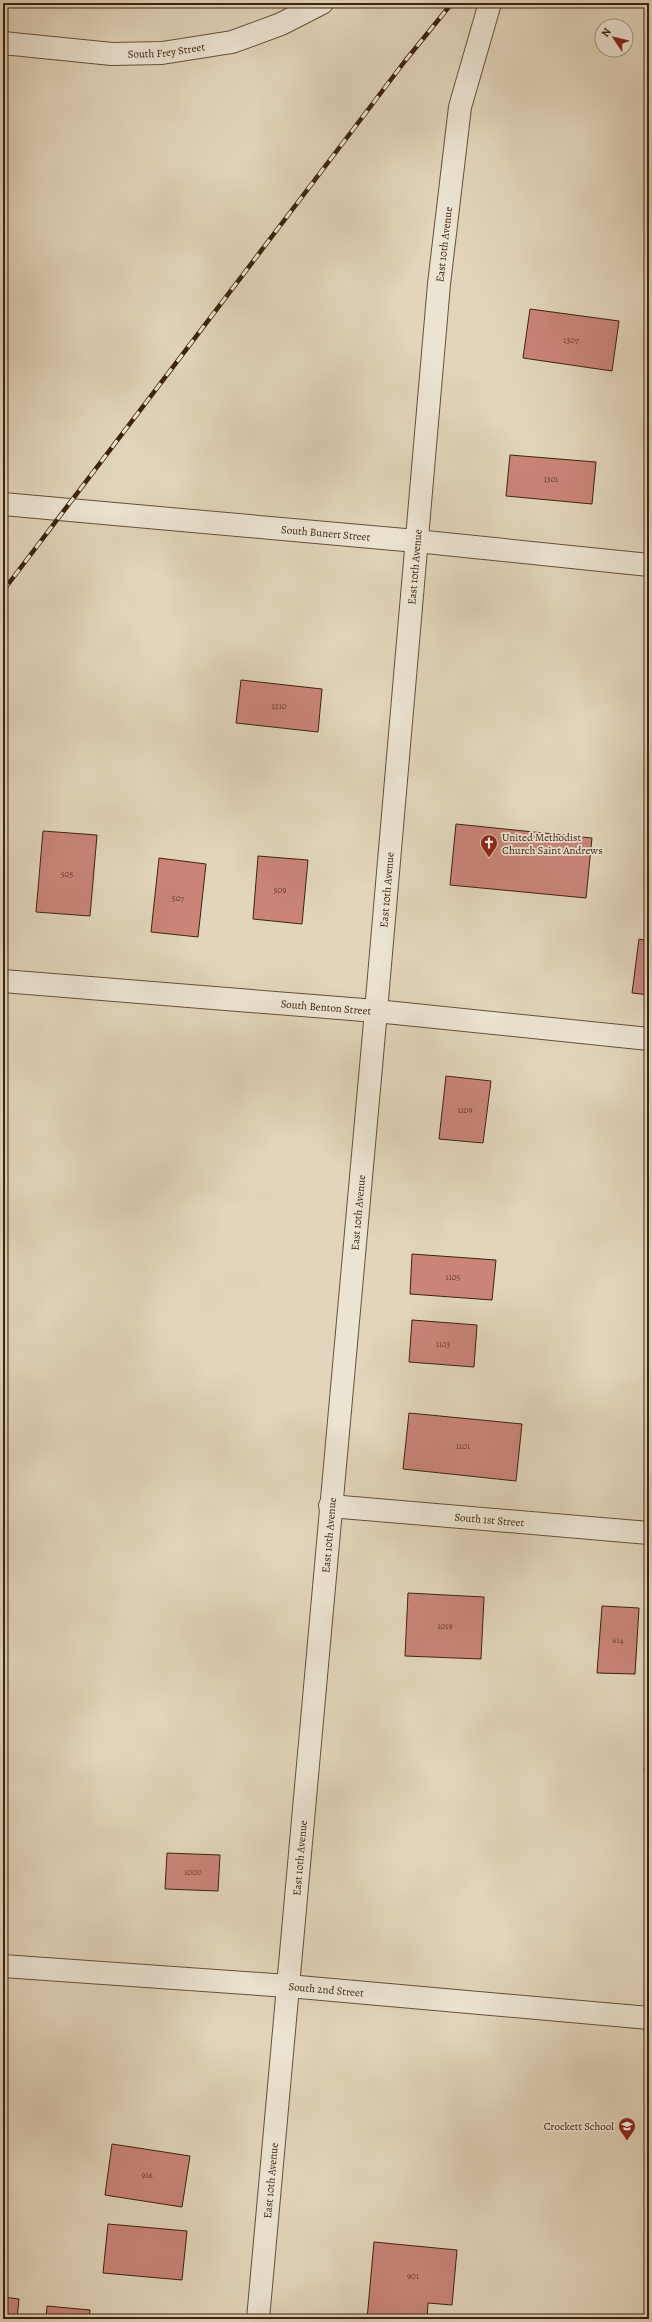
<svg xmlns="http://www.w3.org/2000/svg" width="652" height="2322" font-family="Alegreya,serif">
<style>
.building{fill:#ca8578;stroke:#3c230c}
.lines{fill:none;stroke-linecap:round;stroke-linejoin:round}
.minor-casing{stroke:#665038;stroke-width:24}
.minor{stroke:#ece4d3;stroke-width:22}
.rail-casing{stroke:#3c230c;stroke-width:4.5}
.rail{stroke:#ece4d3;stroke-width:3;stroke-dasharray:9;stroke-linecap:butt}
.labels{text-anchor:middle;stroke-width:3.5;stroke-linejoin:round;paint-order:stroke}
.number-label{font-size:9px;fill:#603c27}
.street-label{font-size:11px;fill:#3c230c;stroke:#ece4d3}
.poi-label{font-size:11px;fill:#3c230c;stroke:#ece4d3;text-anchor:start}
</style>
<rect width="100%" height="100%" fill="#e2d5bb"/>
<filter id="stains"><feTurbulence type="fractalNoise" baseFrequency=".005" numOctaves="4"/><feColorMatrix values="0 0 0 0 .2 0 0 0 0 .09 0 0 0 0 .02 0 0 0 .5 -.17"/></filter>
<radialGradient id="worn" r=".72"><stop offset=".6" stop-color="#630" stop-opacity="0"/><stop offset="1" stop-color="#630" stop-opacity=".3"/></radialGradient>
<g class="building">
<path d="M 530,309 L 619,321 L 612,371 L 523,358 Z"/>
<path d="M 510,455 L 596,462 L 592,504 L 506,496 Z"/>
<path d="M 241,680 L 322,689 L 318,732 L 236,723 Z"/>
<path d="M 456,824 L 592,838 L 586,898 L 450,885 Z"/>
<path d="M 43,831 L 97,835 L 90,916 L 36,912 Z"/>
<path d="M 258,856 L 308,860 L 302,924 L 253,919 Z"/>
<path d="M 159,858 L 206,864 L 198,937 L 151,932 Z"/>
<path d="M 639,939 L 649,941 L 649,995 L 632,993 Z"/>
<path d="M 446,1076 L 491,1081 L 483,1143 L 439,1139 Z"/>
<path d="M 412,1254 L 496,1260 L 492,1300 L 410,1294 Z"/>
<path d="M 412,1320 L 477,1325 L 474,1367 L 409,1362 Z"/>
<path d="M 409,1413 L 522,1424 L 516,1481 L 403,1469 Z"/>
<path d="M 408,1593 L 484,1597 L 481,1659 L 405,1656 Z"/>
<path d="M 602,1606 L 639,1608 L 635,1674 L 597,1673 Z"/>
<path d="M 649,1733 L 649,1773 L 644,1772 Z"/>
<path d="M 167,1853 L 220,1855 L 218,1891 L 165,1889 Z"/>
<path d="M 112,2144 L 190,2156 L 182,2207 L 105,2195 Z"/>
<path d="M 108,2224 L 187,2231 L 182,2280 L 103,2273 Z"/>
<path d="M 374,2242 L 457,2250 L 452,2305 L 428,2303 L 427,2319 L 367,2319 Z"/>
<path d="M 3,2297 L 19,2299 L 17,2319 L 3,2319 Z"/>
<path d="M 47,2306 L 90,2310 L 89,2319 L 46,2319 Z"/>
</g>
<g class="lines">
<g class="minor-casing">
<g id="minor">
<path id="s1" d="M 3,43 L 112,54 L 162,53 L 232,42 L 281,24 L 322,3"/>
<path id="s2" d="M 3,504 L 416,541 L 649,565"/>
<path id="s3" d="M 3,981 L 376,1011 L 649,1039"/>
<path id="s4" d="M 330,1506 L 649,1533"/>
<path id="s5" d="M 3,1966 L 288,1986 L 649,2018"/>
<path id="s6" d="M 258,2319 L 376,1011 L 439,284 L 460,107 L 490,3"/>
</g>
</g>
<use href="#minor" class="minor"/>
<g class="rail-casing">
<path id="rail" d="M 3,591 L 405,61 L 452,3"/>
</g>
<use href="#rail" class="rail"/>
</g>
<defs>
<g id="church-pin" transform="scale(0.9)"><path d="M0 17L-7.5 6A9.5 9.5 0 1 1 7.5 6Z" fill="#8f2418" stroke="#ece4d3"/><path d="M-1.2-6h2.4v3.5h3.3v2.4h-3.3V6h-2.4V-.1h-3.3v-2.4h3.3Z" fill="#fff"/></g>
<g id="school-pin" transform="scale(0.9)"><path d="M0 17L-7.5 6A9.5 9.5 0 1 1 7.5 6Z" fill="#8f2418" stroke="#ece4d3"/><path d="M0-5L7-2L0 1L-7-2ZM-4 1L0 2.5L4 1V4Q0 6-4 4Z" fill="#fff"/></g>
</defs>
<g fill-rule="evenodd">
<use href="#church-pin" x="489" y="843"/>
<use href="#school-pin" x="627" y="2126"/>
</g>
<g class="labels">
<g class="number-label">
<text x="571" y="343">1307</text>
<text x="551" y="482">1301</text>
<text x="279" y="709">1210</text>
<text x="67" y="877">505</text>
<text x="280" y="893">509</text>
<text x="178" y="901">507</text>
<text x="465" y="1113">1109</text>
<text x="453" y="1280">1105</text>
<text x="443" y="1347">1103</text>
<text x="463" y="1449">1101</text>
<text x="445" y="1629">1019</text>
<text x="618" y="1643">614</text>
<text x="193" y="1875">1000</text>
<text x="147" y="2178">916</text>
<text x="413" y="2279">901</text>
</g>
<g class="street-label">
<text dy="4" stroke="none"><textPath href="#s1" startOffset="164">South Frey Street</textPath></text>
<text dy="4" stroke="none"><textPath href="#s6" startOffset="2083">East 10th Avenue</textPath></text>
<text dy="4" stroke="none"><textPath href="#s2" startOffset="324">South Bunert Street</textPath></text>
<text dy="4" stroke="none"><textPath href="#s6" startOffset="1759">East 10th Avenue</textPath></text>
<text dy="4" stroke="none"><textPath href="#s6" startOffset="1435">East 10th Avenue</textPath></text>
<text dy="4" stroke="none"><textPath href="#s3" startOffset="324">South Benton Street</textPath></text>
<text dy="4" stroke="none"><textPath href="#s6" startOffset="1111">East 10th Avenue</textPath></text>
<text dy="4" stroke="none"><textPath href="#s4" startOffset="160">South 1st Street</textPath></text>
<text dy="4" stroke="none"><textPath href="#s6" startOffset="787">East 10th Avenue</textPath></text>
<text dy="4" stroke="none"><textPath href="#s6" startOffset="463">East 10th Avenue</textPath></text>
<text dy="4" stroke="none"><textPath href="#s5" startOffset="324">South 2nd Street</textPath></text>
<text dy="4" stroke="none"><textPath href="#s6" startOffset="139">East 10th Avenue</textPath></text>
</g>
<g class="poi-label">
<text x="502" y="841">United Methodist<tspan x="502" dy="13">Church Saint Andrews</tspan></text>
<text x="614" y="2130" text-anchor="end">Crockett School</text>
</g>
</g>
<rect width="652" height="2322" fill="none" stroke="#e2d5bb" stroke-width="16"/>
<rect x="4" y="4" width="644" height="2314" fill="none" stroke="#3c230c" stroke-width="2"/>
<rect x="8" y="8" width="636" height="2306" fill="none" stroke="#3c230c"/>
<g transform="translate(614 38) rotate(305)"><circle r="19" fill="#ece4d3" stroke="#a69783"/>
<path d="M0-3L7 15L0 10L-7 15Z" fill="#8f2418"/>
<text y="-6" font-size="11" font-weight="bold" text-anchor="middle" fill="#3c230c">N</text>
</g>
<rect width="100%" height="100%" filter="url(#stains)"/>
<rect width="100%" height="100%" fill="url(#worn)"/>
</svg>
